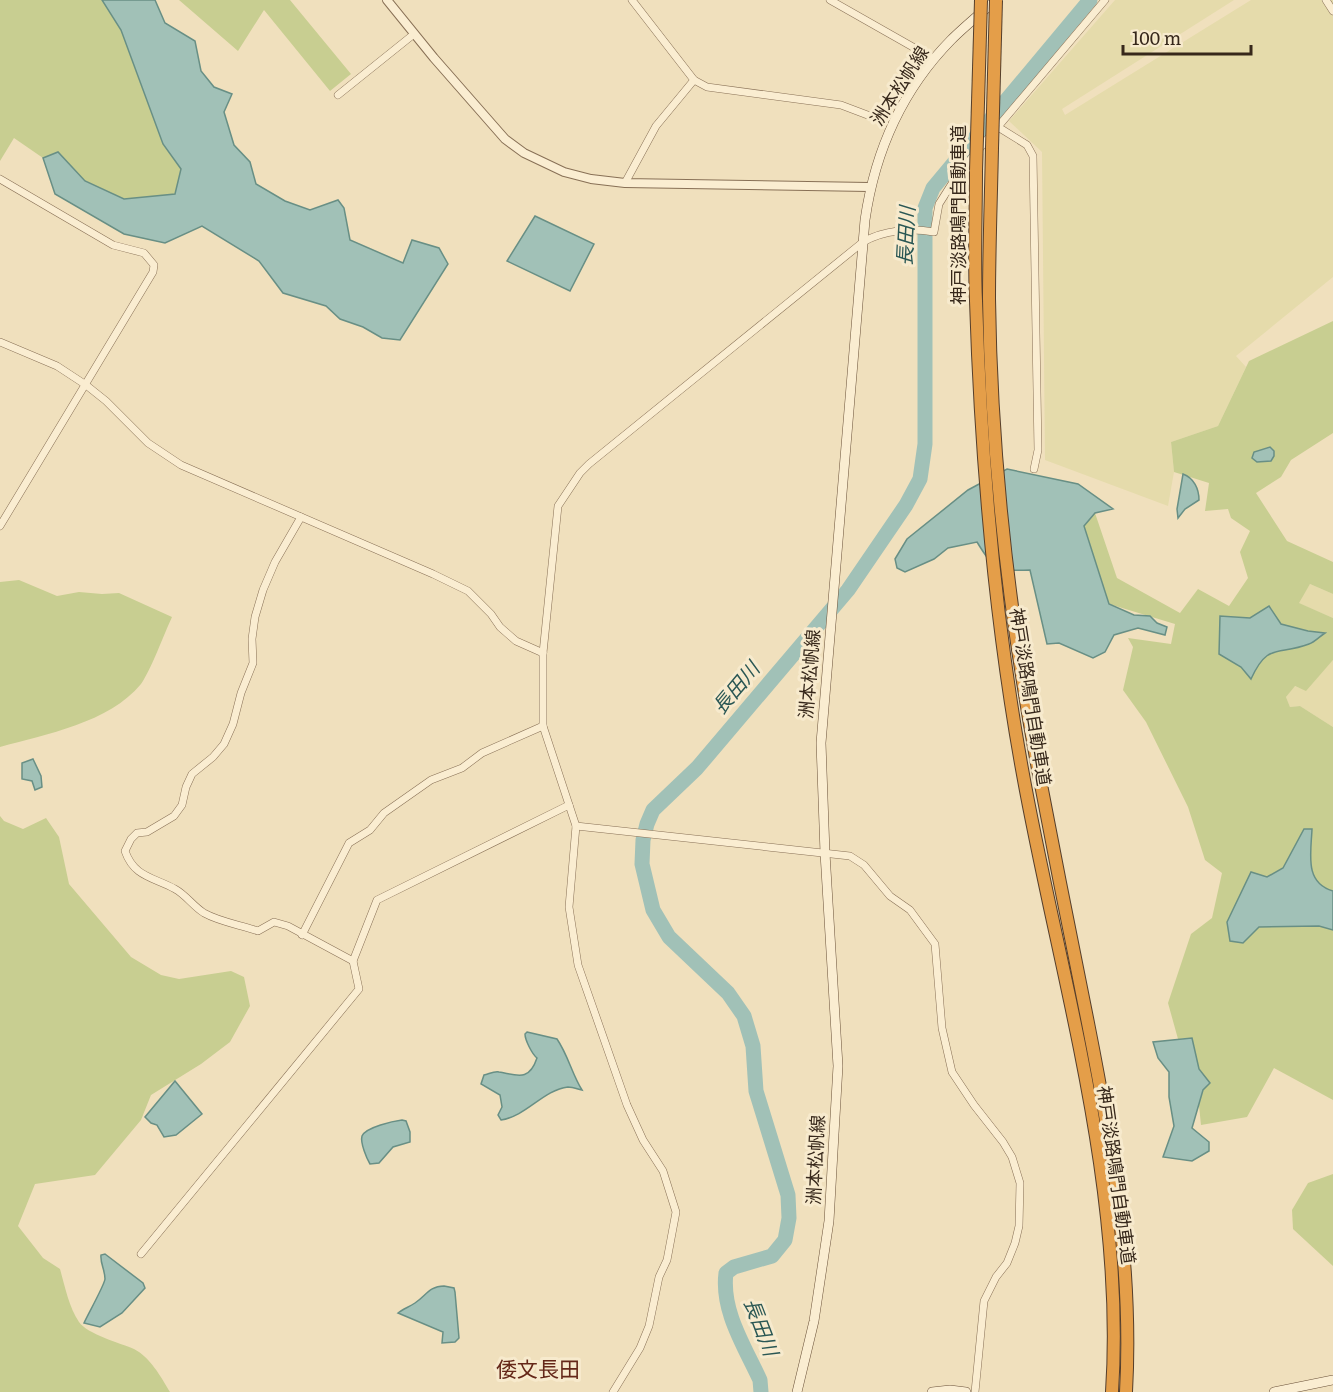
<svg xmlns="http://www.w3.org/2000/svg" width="1333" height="1392" font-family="Literata,'Noto Sans JP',serif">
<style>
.farmland{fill:#e5dbab}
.green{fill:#c8ce91;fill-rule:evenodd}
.water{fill:#a1c1b7;stroke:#688f85;stroke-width:1.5}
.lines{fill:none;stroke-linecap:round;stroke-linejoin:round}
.river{stroke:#a1c1b7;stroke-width:15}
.minor-casing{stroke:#887056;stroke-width:8}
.tertiary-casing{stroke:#887056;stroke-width:10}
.secondary-casing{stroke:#6a5139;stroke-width:10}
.motorway-casing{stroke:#553e2b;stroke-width:14}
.minor{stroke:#faedd1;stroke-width:7}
.tertiary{stroke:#faedd1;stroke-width:8}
.secondary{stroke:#faedd1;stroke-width:9}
.motorway{stroke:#e49e49;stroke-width:12}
.motorway-bridge-casing{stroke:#553e2b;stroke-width:14;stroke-linecap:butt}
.motorway-bridge{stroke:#e49e49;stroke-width:12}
.labels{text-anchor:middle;stroke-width:6;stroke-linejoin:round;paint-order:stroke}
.street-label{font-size:18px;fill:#37281b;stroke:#f7eacd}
.water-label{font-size:20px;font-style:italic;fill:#2a5754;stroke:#f7eacd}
.quarter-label{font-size:21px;fill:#652819;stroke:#f7eacd}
</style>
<rect width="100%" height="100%" fill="#f0e0bd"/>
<g class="farmland">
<path d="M 1115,0 L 1234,0 L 1062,109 L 1065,115 L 1251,0 L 1333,0 L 1333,277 L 1236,356 L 1246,367 L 1218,426 L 1171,442 L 1174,472 L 1168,506 L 1045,460 L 1042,152 L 1009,121 Z"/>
<path d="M 1310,584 L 1333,594 L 1333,618 L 1298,603 Z"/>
<path d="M 1333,660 L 1333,727 L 1300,706 L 1290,707 L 1286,697 L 1294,686 L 1306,690 Z"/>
</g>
<g class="green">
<path d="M 0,0 L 102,0 L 121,30 L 163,144 L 181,169 L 175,194 L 124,199 L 85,181 L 58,152 L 43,158 L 14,138 L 0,161 Z"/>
<path d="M 179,0 L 290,0 L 351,74 L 330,91 L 264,10 L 238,51 Z"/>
<path d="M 1333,321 L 1333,433 L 1291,460 L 1281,477 L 1256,493 L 1287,541 L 1333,562 L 1333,594 L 1310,584 L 1299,603 L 1333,618 L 1333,660 L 1306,691 L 1295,686 L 1286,697 L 1290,707 L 1300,706 L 1333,727 L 1333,891 C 1304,883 1311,853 1312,830 L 1304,829 L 1283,868 L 1267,877 L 1230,941 L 1243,943 L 1258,927 L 1319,926 L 1333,930 L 1333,1100 L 1274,1068 L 1247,1117 L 1201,1125 L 1192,1038 L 1178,1039 L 1168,1003 L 1191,934 L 1212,918 L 1222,873 L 1205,860 L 1188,807 L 1146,722 L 1123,690 L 1133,647 L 1128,638 L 1171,644 L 1175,624 L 1109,604 L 1084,526 L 1095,513 L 1117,578 L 1180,613 L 1198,589 L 1229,606 L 1248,578 L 1240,552 L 1250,531 L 1231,518 L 1228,509 L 1205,511 L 1209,483 L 1174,472 L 1171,442 L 1218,426 L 1249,361 ZM 1220,616 L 1250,618 L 1308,631 L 1310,644 L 1271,652 L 1259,662 L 1250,678 L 1241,667 Z"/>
<path d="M 19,580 L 57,596 L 79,592 L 102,594 L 119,593 L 172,617 C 164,634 151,670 141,684 C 109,723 46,734 0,747 L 0,582 Z"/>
<path d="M 0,816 L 4,821 L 23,829 L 46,818 L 59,837 L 69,884 L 131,957 L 161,975 L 179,979 L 231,971 L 244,977 L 250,1006 L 230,1042 L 201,1064 L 151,1095 L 141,1120 L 95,1175 L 35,1184 L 18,1226 L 43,1258 L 60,1269 C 65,1287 69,1307 79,1322 C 87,1334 120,1343 134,1349 C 150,1357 161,1377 170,1392 L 0,1392 Z"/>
<path d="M 1333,1174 L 1333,1266 L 1293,1229 L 1292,1210 L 1308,1183 Z"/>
</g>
<g class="water">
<path d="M 102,0 L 155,0 L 165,23 L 195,41 L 201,71 L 214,87 L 232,94 L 224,112 L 234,145 L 250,162 L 256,184 L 285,201 L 310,210 L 338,200 L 344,208 L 350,240 L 403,263 L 412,240 L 439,248 L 448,264 L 400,340 L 382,338 L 363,327 L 340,319 L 326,306 L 283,293 L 259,261 L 202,226 L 165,243 L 124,234 L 55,194 L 43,158 L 58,152 L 85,181 L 124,199 L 175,194 L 181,169 L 163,144 L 121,30 Z"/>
<path d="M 535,216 L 594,244 L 570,291 L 507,261 Z"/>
<path d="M 1270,447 L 1274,451 L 1274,456 L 1271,461 L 1257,462 L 1252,458 L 1254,452 Z"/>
<path d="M 1007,469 L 1078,484 L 1113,509 L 1095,513 L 1084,526 L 1109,604 L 1134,615 L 1150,616 L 1157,623 L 1167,627 L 1165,635 L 1138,628 L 1114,635 L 1105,652 L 1093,658 L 1059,643 L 1047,644 L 1030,570 C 998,571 994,570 977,542 L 948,548 L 934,559 L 905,572 L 897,568 L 895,559 L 907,539 L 968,490 Z"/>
<path d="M 1183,474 C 1194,478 1199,489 1199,500 L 1185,509 L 1178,518 L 1177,509 Z"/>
<path d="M 1269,606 L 1281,624 L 1308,631 L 1325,633 C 1320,636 1315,642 1309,644 C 1277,656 1268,642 1251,679 L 1241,667 L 1219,654 L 1220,616 L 1250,618 Z"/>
<path d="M 33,759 L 41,776 L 42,787 L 35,790 L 32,781 L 22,779 L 22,763 Z"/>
<path d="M 1304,829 L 1312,829 C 1311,853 1304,883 1333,891 L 1333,930 L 1319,926 L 1259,927 L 1243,943 L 1230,941 L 1227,922 L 1251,872 L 1267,877 L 1283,868 Z"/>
<path d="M 527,1032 L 557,1039 C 568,1055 572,1074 582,1090 C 578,1089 572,1087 568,1087 C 543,1090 527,1116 501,1120 L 498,1115 L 502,1107 L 500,1095 L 481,1084 L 484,1075 C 489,1074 494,1071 499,1072 C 517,1075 529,1082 537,1058 C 532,1054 525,1040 525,1034 Z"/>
<path d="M 1192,1038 L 1199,1069 L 1210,1083 L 1203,1090 L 1192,1128 L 1209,1142 L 1209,1151 L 1192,1161 L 1163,1157 L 1174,1126 L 1169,1097 L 1169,1072 L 1158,1058 L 1153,1042 Z"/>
<path d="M 175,1081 L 202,1114 L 176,1135 L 164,1137 L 157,1125 L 151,1123 L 145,1117 Z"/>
<path d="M 402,1120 L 406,1121 L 410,1132 L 410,1142 L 393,1147 L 379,1163 L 370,1164 C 367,1159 360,1143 362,1136 C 366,1127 394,1121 402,1120 Z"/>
<path d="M 105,1254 L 143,1283 L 145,1288 L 122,1313 L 100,1327 L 84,1323 C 88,1314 104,1286 105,1279 C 105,1270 100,1263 101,1255 Z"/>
<path d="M 444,1286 L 454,1288 L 455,1292 L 459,1338 L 455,1342 L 442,1343 L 443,1332 L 398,1313 C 403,1309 409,1307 415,1303 C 426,1296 429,1286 444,1286 Z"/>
</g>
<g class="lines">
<path class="river" d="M 761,1392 L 760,1380 C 745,1347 721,1311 726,1273 L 734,1267 L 772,1256 L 785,1240 L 789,1218 L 788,1195 L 756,1091 L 753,1046 L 744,1016 L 728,993 L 669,937 L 653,910 L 642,864 L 643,840 L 647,824 L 653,810 L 697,768 L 848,590 L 906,505 L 920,479 L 925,444 L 925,208 L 933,188 L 1090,0"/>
<g class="minor-casing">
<g id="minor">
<path d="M 632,0 L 694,80 L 707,87 L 841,105 L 878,119"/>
<path d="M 830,0 L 934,59"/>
<path d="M 1326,0 L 1333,11"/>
<path d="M 338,95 L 414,34"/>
<path d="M 998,127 L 1027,145 L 1033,156 L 1038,450 L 1034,469"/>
<path d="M 0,179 L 113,245 L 144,253 L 154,265 L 153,272 L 0,526"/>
<path d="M 625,183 L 656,126 L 694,80"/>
<path d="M 0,342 L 57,366 L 86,385 L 106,401 L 148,443 L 181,465 L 433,574 L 468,591 L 491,614 L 500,627 L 516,641 L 543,653"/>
<path d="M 301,517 L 275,562 L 263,590 L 255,617 L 252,639 L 253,663 L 241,693 L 233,724 L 224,744 L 213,757 L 192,774 L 186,787 L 182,805 L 174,816 L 147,832 L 137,833 L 131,839 L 125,851 C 134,877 153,877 175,889 C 186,895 193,906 204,913 C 220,922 241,925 258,931 L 274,922 L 288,926 L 353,961"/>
<path d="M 576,826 L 850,856 L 864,865 L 890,896 L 910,910 L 935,944 L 942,1028 L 952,1072 L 974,1105 L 1003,1142 L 1012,1157 L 1020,1183 L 1019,1226 L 1015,1243 L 1007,1263 L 996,1277 L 984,1301 L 975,1392"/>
<path d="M 302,935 L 349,843 L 370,830 L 384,813 L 431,780 L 462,768 L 482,753 L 543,726"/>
<path d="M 141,1254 L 359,989 L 353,961 L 377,900 L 569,805"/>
<path d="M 613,1392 L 640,1348 L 649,1326 L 659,1277 L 667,1260 L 676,1212 L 663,1171 L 643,1140 L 627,1105 L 578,965 L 569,907 L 576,826 L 543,726 L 543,653 L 558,506 L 580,473 L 589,464 L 863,242 C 884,230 911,228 934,232 L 939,204 L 958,174 L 1105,0"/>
</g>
</g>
<g class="tertiary-casing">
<path id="tertiary" d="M 387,0 L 434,58 L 505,139 L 524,153 L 564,172 L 591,179 L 625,183 L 869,187"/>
</g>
<g class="secondary-casing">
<g id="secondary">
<path d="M 797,1392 L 814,1321 L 829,1221 L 834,1134 L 838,1066 L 825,853 L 821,743 L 865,220 C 875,151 901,91 951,40 C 965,26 981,13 996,0"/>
<path d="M 932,1392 L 950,1390 L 966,1392"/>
<path d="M 1274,1392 L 1333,1380"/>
</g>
</g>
<g class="motorway-casing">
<g id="motorway">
<path d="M 992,148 C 991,198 989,249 989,299 C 991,457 1009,614 1038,769 C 1054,854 1071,938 1088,1023 C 1112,1144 1133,1268 1126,1392"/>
<path d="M 976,171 C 976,215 974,258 976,301 C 981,458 994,614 1022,769 C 1058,971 1126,1185 1112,1392"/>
</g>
</g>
<use href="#minor" class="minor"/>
<use href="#tertiary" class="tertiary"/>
<use href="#secondary" class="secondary"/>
<use href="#motorway" class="motorway"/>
<g class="motorway-bridge-casing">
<g id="motorway-bridge">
<path d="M 992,148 L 996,0"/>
<path d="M 976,171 L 981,0"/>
</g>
</g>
<use href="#motorway-bridge" class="motorway-bridge"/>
</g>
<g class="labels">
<g class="street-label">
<text transform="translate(900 86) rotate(-57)" y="6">洲本松帆線</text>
<text transform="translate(959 215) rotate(-90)" y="6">神戸淡路鳴門自動車道</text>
<text transform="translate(810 674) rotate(-85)" y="6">洲本松帆線</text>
<text transform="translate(1030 697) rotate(81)" y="6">神戸淡路鳴門自動車道</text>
<text transform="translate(816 1160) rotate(-87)" y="6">洲本松帆線</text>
<text transform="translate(1116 1175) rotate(82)" y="6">神戸淡路鳴門自動車道</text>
</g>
<g class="water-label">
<text transform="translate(906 236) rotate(-87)" y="7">長田川</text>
<text transform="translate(736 688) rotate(-50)" y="7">長田川</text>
<text transform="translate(761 1327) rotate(69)" y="7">長田川</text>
</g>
<g class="quarter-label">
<text x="538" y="1377">倭文長田</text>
</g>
</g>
<path d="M1123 45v9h128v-9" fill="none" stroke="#37281b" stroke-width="3"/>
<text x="1132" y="45" font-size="18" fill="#37281b" stroke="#f7eacd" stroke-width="4.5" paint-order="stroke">100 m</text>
</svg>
